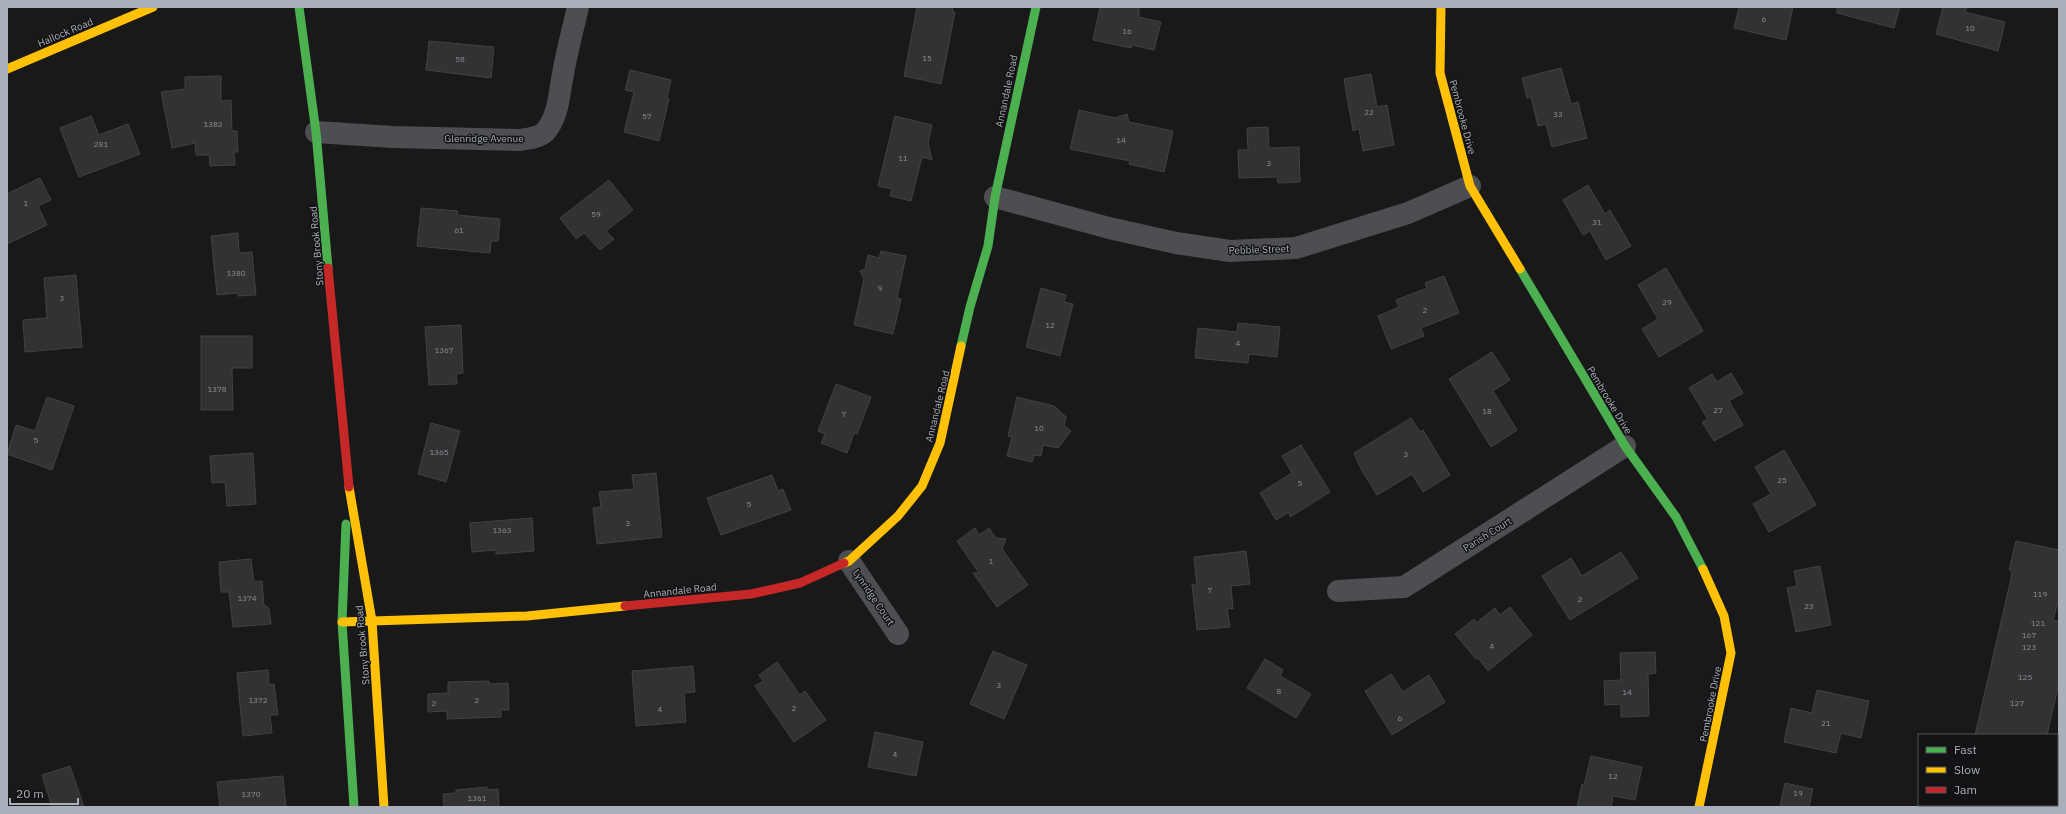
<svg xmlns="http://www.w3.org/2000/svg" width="2066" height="814" font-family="'IBM Plex Sans',sans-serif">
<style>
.building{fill:#323233;stroke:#414245}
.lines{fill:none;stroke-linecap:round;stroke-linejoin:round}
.street{stroke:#4d4e52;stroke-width:22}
.fast{stroke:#4caf50;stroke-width:9}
.slow{stroke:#ffc107;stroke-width:9}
.jam{stroke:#c62828;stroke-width:9}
.labels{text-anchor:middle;stroke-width:3;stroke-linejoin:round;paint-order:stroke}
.number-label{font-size:8px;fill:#8c9098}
.street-label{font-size:10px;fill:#aab0ba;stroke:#131315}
</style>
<rect width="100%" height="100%" fill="#191919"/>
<g class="building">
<path d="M 917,7 L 953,7 L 952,12 L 955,12 L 941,84 L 904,76 Z"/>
<path d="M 1100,7 L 1139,7 L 1139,17 L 1161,22 L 1154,50 L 1132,45 L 1131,48 L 1093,40 Z"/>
<path d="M 1739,7 L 1793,7 L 1786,40 L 1734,28 Z"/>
<path d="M 1837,7 L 1900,7 L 1894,28 L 1837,13 Z"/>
<path d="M 1943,7 L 1967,7 L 1965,12 L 2005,22 L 1998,51 L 1936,34 Z"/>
<path d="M 429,41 L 494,47 L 491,78 L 426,70 Z"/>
<path d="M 1561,68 L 1571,104 L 1578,102 L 1587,138 L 1552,147 L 1546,124 L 1538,126 L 1531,97 L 1527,98 L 1522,78 Z"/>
<path d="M 630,70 L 671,80 L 667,98 L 669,99 L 659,141 L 624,132 L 634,92 L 625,90 Z"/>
<path d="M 1371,74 L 1377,107 L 1387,105 L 1394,145 L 1363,151 L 1359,129 L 1353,131 L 1344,79 Z"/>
<path d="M 221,76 L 221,101 L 231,100 L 232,131 L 237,131 L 238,152 L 234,152 L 235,165 L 210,166 L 209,155 L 196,155 L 195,143 L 172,148 L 161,92 L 185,89 L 185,77 Z"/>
<path d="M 1079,110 L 1115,118 L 1127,114 L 1129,122 L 1173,131 L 1164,172 L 1129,164 L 1130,161 L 1070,149 Z"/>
<path d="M 91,116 L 99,135 L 128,124 L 140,154 L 79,177 L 60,128 Z"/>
<path d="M 895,116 L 932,125 L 928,143 L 932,160 L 922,157 L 911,201 L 890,196 L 892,189 L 878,186 Z"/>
<path d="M 1268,127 L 1269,148 L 1299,147 L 1300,182 L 1278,183 L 1277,177 L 1239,178 L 1238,150 L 1248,150 L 1247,128 Z"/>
<path d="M 40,178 L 51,200 L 38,206 L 47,225 L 7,244 L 7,194 Z"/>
<path d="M 609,180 L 633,210 L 606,231 L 614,239 L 600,250 L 584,233 L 576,239 L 560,218 Z"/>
<path d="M 1588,185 L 1605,214 L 1610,210 L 1631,246 L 1606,260 L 1590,231 L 1583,235 L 1563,200 Z"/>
<path d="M 421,208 L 458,211 L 457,215 L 500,219 L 498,241 L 491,241 L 490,253 L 417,246 Z"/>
<path d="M 238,233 L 239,253 L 252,252 L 256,295 L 238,296 L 238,293 L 217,295 L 211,236 Z"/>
<path d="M 881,251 L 906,256 L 897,298 L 901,299 L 893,334 L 854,325 L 864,279 L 860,271 L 865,269 L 868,255 L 879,258 Z"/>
<path d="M 1666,268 L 1703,331 L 1659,357 L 1642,329 L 1658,319 L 1638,285 Z"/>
<path d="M 76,275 L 82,347 L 25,352 L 23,320 L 47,318 L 44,278 Z"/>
<path d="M 1444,276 L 1459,313 L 1421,328 L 1424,336 L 1391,349 L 1378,316 L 1399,307 L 1396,300 L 1427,288 L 1425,283 Z"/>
<path d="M 1041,288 L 1066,295 L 1064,302 L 1073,304 L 1060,356 L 1026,347 Z"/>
<path d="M 1238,323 L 1280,327 L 1277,357 L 1249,354 L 1248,363 L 1195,358 L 1198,328 L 1237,332 Z"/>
<path d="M 461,325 L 463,373 L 456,374 L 457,384 L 429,385 L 425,327 Z"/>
<path d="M 201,336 L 252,336 L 252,368 L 232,368 L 233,410 L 201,410 Z"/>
<path d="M 1492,352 L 1510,380 L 1493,391 L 1517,430 L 1491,447 L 1449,379 Z"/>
<path d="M 1731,373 L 1743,393 L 1729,401 L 1743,425 L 1714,441 L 1702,422 L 1708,419 L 1689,388 L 1712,374 L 1717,382 Z"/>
<path d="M 836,384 L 871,397 L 857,434 L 854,433 L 847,453 L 821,443 L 825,434 L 818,431 Z"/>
<path d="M 47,397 L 74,406 L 52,470 L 7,454 L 16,425 L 35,431 Z"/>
<path d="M 1017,397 L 1054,406 L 1066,417 L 1064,425 L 1071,431 L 1058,448 L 1043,445 L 1041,456 L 1034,455 L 1032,462 L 1007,456 L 1012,437 L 1008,436 Z"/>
<path d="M 1411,418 L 1420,432 L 1423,430 L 1450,475 L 1423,492 L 1412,474 L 1377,495 L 1361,469 L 1354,453 Z"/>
<path d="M 431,423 L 460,431 L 446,482 L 418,474 Z"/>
<path d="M 1301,445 L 1330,492 L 1290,517 L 1289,512 L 1276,520 L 1260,493 L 1292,473 L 1282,456 Z"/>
<path d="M 1784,450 L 1816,505 L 1769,532 L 1753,504 L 1771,494 L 1755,467 Z"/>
<path d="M 253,453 L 256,504 L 227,506 L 225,482 L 212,483 L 210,456 Z"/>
<path d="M 656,473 L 662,537 L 597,544 L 593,508 L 601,507 L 599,492 L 634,489 L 632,475 Z"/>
<path d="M 772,475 L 778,491 L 783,489 L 791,510 L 721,535 L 707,498 Z"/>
<path d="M 532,518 L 534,551 L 496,554 L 496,550 L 472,552 L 470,523 Z"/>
<path d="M 975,528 L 979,535 L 989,528 L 996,538 L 1006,539 L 1002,549 L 1028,585 L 997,607 L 973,573 L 979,573 L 957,541 Z"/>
<path d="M 2016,541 L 2059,550 L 2059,598 L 2053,620 L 2059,622 L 2059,683 L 2047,735 L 1975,735 L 2010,583 L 2012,572 L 2009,570 Z"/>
<path d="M 1246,551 L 1250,584 L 1231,586 L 1233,609 L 1227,608 L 1230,627 L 1197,630 L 1192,584 L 1197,586 L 1194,557 Z"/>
<path d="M 1621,552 L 1638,578 L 1570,620 L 1542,576 L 1571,558 L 1582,576 Z"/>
<path d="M 251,559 L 254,582 L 262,581 L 264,605 L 269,608 L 271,624 L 233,627 L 229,592 L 221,592 L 219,562 Z"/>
<path d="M 1820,566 L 1831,625 L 1796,632 L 1787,588 L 1797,586 L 1794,571 Z"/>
<path d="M 1510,607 L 1532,635 L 1488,671 L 1478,658 L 1476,659 L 1455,634 L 1474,619 L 1476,623 L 1495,608 L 1500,615 Z"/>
<path d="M 993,651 L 1027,665 L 1004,719 L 970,704 Z"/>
<path d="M 1655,652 L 1656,673 L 1648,674 L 1649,716 L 1621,717 L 1621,704 L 1605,705 L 1604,681 L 1621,680 L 1620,653 Z"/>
<path d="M 1265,659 L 1283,670 L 1280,676 L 1311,694 L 1296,718 L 1247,688 Z"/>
<path d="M 777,662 L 800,695 L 805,691 L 826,720 L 794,742 L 755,686 L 763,681 L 759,675 Z"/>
<path d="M 693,666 L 695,692 L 684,693 L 686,722 L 636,726 L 632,671 Z"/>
<path d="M 268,670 L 269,685 L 274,684 L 278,715 L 270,715 L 272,733 L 243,736 L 237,673 Z"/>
<path d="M 1391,674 L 1403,692 L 1429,675 L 1445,702 L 1392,735 L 1365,691 Z"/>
<path d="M 489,681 L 489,684 L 508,683 L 509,710 L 501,710 L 501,717 L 447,719 L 447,711 L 428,712 L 428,694 L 448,693 L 448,682 Z"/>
<path d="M 1817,690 L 1869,701 L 1861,738 L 1841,733 L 1836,753 L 1784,742 L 1791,708 L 1812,713 Z"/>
<path d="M 875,732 L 923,742 L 916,776 L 868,767 Z"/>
<path d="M 1591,756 L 1642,767 L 1635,800 L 1613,796 L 1611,807 L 1577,807 L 1582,784 L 1584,785 Z"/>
<path d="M 70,766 L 84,807 L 52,807 L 42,775 Z"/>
<path d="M 283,776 L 286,807 L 220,807 L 217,782 Z"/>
<path d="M 1785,783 L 1813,789 L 1809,807 L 1780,807 Z"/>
<path d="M 487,787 L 487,790 L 498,789 L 499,807 L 444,807 L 443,794 L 456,793 L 456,790 Z"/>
</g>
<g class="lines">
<g class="street">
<path d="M 316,132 L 393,137 L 519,140 C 527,139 538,138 545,132 C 559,116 559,93 563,74 C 567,51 573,29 578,7"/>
<path d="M 995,197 L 1109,228 L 1176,243 L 1230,251 L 1296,248 L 1408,213 L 1470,186"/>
<path d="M 849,561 L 898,634"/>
<path d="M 1338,591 L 1404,587 L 1625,446"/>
</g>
<g class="fast">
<path d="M 299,7 L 316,132 L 328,268"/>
<path d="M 1520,269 L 1625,446 L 1676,517 L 1703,569"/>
<path d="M 961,346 L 970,307 L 988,246 L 995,197 L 1036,7"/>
<path d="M 346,524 L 342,622 L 354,807"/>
</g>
<g class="slow">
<path d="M 1441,7 L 1440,73 L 1470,186 L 1520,269"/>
<path d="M 7,69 L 153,7"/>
<path d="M 349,487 L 372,621 L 384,807"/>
<path d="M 844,563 L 849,561 L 898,516 L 922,486 L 940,443 L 961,346"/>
<path d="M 342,622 L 527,616 L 625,606"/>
<path d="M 1699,807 L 1731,653 L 1724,616 L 1703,569"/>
</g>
<g class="jam">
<path d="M 328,268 L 349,487"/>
<path d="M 625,606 L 751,594 L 800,583 L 844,563"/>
</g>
</g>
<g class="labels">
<g class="number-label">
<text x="1764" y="22">6</text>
<text x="1970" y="31">10</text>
<text x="1127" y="34">16</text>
<text x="927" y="61">15</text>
<text x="460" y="62">58</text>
<text x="1369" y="115">22</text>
<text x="1558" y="117">33</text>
<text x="647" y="119">57</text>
<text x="213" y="127">1382</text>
<text x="1121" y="143">14</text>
<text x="101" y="147">281</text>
<text x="903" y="161">11</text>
<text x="1269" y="166">3</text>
<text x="26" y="206">1</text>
<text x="596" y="217">59</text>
<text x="1597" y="225">31</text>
<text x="459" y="233">61</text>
<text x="236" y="276">1380</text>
<text x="880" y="291">9</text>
<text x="62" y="301">3</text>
<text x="1667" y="305">29</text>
<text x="1425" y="313">2</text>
<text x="1050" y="328">12</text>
<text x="1238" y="346">4</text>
<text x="444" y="353">1367</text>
<text x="217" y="392">1378</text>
<text x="1718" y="413">27</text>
<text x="1487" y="414">18</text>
<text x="844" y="417">7</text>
<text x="1039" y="431">10</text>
<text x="36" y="443">5</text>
<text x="439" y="455">1365</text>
<text x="1406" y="457">3</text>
<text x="1782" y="483">25</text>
<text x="1300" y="486">5</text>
<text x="749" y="507">5</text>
<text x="628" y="526">3</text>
<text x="502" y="533">1363</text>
<text x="991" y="564">1</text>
<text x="1210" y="593">7</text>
<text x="2040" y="597">119</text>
<text x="247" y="601">1374</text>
<text x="1580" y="602">2</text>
<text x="1809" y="609">23</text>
<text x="2038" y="626">121</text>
<text x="2029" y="638">167</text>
<text x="1492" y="649">4</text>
<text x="2029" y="650">123</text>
<text x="2025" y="680">125</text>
<text x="999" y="688">3</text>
<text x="1279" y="694">8</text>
<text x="1627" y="695">14</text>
<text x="258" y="703">1372</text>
<text x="477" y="703">2</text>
<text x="434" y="706">2</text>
<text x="2017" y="706">127</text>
<text x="794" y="711">2</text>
<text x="660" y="712">4</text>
<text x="1400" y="721">6</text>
<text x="1826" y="726">21</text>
<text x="895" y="757">4</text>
<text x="1613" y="779">12</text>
<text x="1798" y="796">19</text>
<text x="251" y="797">1370</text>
<text x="477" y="801">1361</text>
</g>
<g class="street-label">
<text transform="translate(65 32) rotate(-23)" y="4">Hallock Road</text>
<text transform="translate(1006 91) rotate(-78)" y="4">Annandale Road</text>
<text transform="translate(1463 117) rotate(75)" y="4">Pembrooke Drive</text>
<text x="484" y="142">Glenridge Avenue</text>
<text transform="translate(316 246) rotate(-95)" y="4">Stony Brook Road</text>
<text transform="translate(1259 249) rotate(-2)" y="4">Pebble Street</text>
<text transform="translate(1610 400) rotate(59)" y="4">Pembrooke Drive</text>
<text transform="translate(937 406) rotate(-76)" y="4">Annandale Road</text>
<text transform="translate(1487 534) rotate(-32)" y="4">Parish Court</text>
<text transform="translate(680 590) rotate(-6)" y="4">Annandale Road</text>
<text transform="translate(874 597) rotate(56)" y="4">Lynridge Court</text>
<text transform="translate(362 645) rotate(-95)" y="4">Stony Brook Road</text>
<text transform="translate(1710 704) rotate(-79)" y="4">Pembrooke Drive</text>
</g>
</g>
<rect width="2066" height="814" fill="none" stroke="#aab0ba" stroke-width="16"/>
<rect x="1918" y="734" width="140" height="72" fill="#131315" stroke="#4f5257"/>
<rect x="1926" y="747" width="20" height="6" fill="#4caf50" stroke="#4f5257"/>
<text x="1954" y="754" font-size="12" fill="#aab0ba">Fast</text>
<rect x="1926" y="767" width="20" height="6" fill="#ffc107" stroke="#4f5257"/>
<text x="1954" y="774" font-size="12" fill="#aab0ba">Slow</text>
<rect x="1926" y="787" width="20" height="6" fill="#c62828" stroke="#4f5257"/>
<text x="1954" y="794" font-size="12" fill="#aab0ba">Jam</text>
<path d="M10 798v6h68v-6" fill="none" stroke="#aab0ba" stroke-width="2"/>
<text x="16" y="798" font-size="12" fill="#aab0ba" stroke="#131315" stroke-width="3" paint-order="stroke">20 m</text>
</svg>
